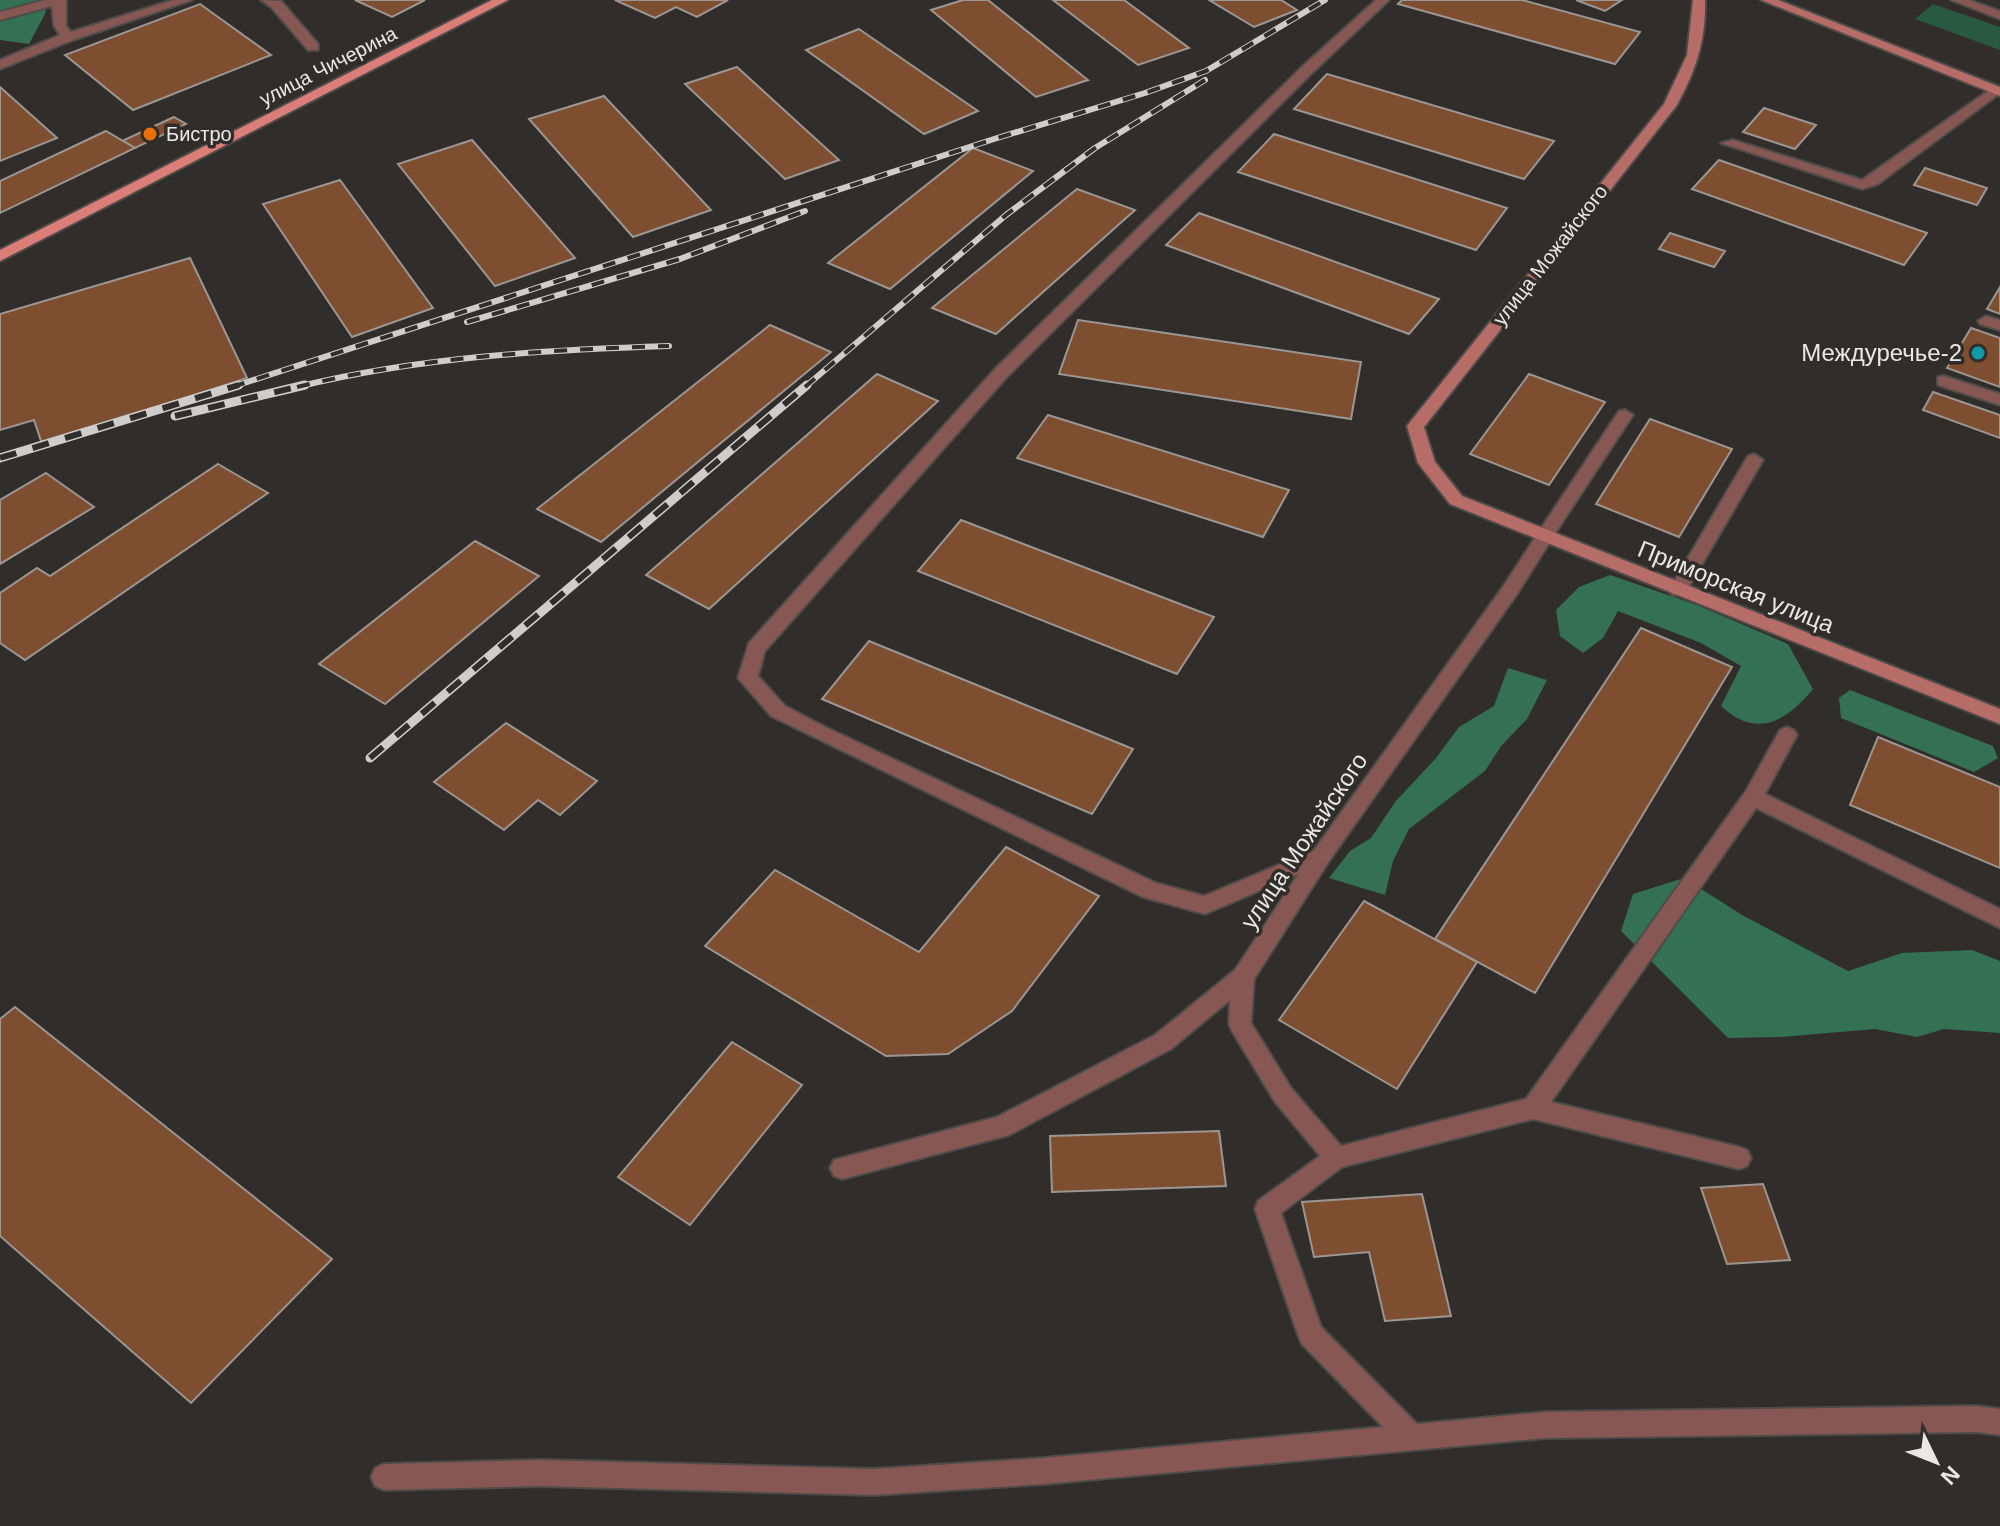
<svg xmlns="http://www.w3.org/2000/svg" width="2000" height="1526" font-family="Arial,sans-serif">
<style>
.green{fill:#2a5942}
.forest{fill:#347053}
.building{fill:#7e4e31;stroke:#9b9692;stroke-width:2}
.lines{fill:none;stroke-linecap:round;stroke-linejoin:round}
.service-casing{stroke:#4f4b48;stroke-width:4}
.minor-casing{stroke:#4f4b48;stroke-width:4}
.secondary-casing{stroke:#4f4b48;stroke-width:4}
.primary-casing{stroke:#4f4b48;stroke-width:4}
.service{fill:#865753;fill-rule:evenodd}
.minor{fill:#865753;fill-rule:evenodd}
.secondary{fill:#b66d68;fill-rule:evenodd}
.primary{fill:#db7e77;fill-rule:evenodd}
.rail-far1-casing{stroke:#cfcdcb;stroke-width:6}
.rail-casing{stroke:#cfcdcb;stroke-width:9}
.rail-far1{stroke:#312d2a;stroke-width:4;stroke-dasharray:13;stroke-linecap:butt}
.rail{stroke:#312d2a;stroke-width:6;stroke-dasharray:17;stroke-linecap:butt}
.food-dot{fill:#e8710a;stroke:#312d2a;stroke-width:3}
.culture-dot{fill:#0f9aa8;stroke:#312d2a;stroke-width:3}
.labels{text-anchor:middle;stroke-width:7;stroke-linejoin:round;paint-order:stroke}
.far-street-label{font-size:20px;fill:#eae8e6;stroke:#312d2a}
.far-poi-label{font-size:20px;fill:#eae8e6;stroke:#312d2a;text-anchor:start}
.poi-label{font-size:24px;fill:#eae8e6;stroke:#312d2a;text-anchor:end}
.street-label{font-size:24px;fill:#eae8e6;stroke:#312d2a}
</style>
<rect width="100%" height="100%" fill="#312d2a"/>
<path class="green" d="M 1933,4 L 2000,27 L 2000,50 L 1915,19 Z"/>
<g class="forest">
<path d="M 0,0 L 48,0 L 45,14 L 29,44 L 0,40 Z"/>
<path d="M 1610,575 L 1697,605 L 1788,644 L 1813,689 C 1786,722 1756,739 1721,706 L 1741,666 L 1701,643 L 1618,611 L 1603,638 L 1583,653 L 1560,636 L 1556,610 L 1579,587 Z"/>
<path d="M 1508,668 L 1547,680 L 1527,719 L 1501,746 L 1485,771 L 1409,829 L 1393,861 L 1385,895 L 1329,878 L 1350,851 L 1371,838 L 1395,802 L 1436,758 L 1459,727 L 1494,706 Z"/>
<path d="M 1850,690 L 1993,746 L 1998,758 L 1974,772 L 1841,718 L 1839,698 Z"/>
<path d="M 1684,878 L 1742,915 L 1848,971 L 1902,953 L 1972,950 L 2000,961 L 2000,1033 L 1944,1029 L 1917,1037 L 1875,1029 L 1781,1037 L 1728,1038 L 1621,931 L 1633,894 Z"/>
</g>
<g class="building">
<path d="M 355,0 L 425,0 L 392,17 Z"/>
<path d="M 615,0 L 728,0 L 697,17 L 676,7 L 655,18 Z"/>
<path d="M 963,0 L 988,0 L 1088,80 L 1036,97 L 931,10 Z"/>
<path d="M 1053,0 L 1124,0 L 1189,48 L 1138,65 Z"/>
<path d="M 1209,0 L 1281,0 L 1297,10 L 1254,27 Z"/>
<path d="M 1402,0 L 1522,0 L 1640,32 L 1615,64 L 1398,4 Z"/>
<path d="M 1576,0 L 1622,0 L 1605,11 Z"/>
<path d="M 200,4 L 271,55 L 133,110 L 65,55 Z"/>
<path d="M 859,29 L 978,111 L 924,134 L 806,50 Z"/>
<path d="M 737,67 L 839,160 L 785,179 L 685,84 Z"/>
<path d="M 1327,74 L 1554,141 L 1524,179 L 1294,109 Z"/>
<path d="M 0,87 L 57,138 L 0,161 Z"/>
<path d="M 604,96 L 711,210 L 633,237 L 529,119 Z"/>
<path d="M 1764,108 L 1816,125 L 1795,149 L 1743,132 Z"/>
<path d="M 174,117 L 186,124 L 135,148 L 122,141 Z"/>
<path d="M 106,131 L 135,148 L 0,213 L 0,181 Z"/>
<path d="M 1274,134 L 1507,208 L 1476,250 L 1238,172 Z"/>
<path d="M 472,140 L 575,258 L 495,286 L 398,164 Z"/>
<path d="M 973,148 L 1033,171 L 890,289 L 828,263 Z"/>
<path d="M 1719,160 L 1927,233 L 1904,265 L 1692,189 Z"/>
<path d="M 1925,168 L 1987,188 L 1977,205 L 1914,185 Z"/>
<path d="M 340,180 L 433,308 L 352,337 L 263,204 Z"/>
<path d="M 1077,189 L 1135,210 L 996,334 L 932,308 Z"/>
<path d="M 1199,213 L 1439,299 L 1409,334 L 1166,245 Z"/>
<path d="M 1670,233 L 1725,251 L 1714,267 L 1659,249 Z"/>
<path d="M 190,258 L 247,378 L 42,444 L 34,420 L 0,430 L 0,314 Z"/>
<path d="M 2000,287 L 2000,314 L 1987,309 Z"/>
<path d="M 1078,320 L 1361,362 L 1351,419 L 1059,374 Z"/>
<path d="M 770,325 L 831,352 L 601,542 L 537,509 Z"/>
<path d="M 1971,328 L 2000,338 L 2000,387 L 1947,368 Z"/>
<path d="M 877,374 L 938,401 L 709,609 L 646,575 Z"/>
<path d="M 1529,374 L 1605,402 L 1549,485 L 1470,454 Z"/>
<path d="M 1933,392 L 2000,415 L 2000,438 L 1923,410 Z"/>
<path d="M 1048,415 L 1289,490 L 1263,537 L 1017,458 Z"/>
<path d="M 1650,419 L 1732,449 L 1679,537 L 1596,504 Z"/>
<path d="M 218,464 L 268,493 L 25,660 L 0,643 L 0,593 L 37,568 L 50,576 Z"/>
<path d="M 46,473 L 94,507 L 0,564 L 0,500 Z"/>
<path d="M 961,520 L 1214,617 L 1177,674 L 918,571 Z"/>
<path d="M 475,541 L 539,576 L 385,704 L 319,664 Z"/>
<path d="M 1641,628 L 1732,667 L 1535,993 L 1435,939 Z"/>
<path d="M 869,641 L 1133,749 L 1092,814 L 822,699 Z"/>
<path d="M 506,723 L 597,781 L 560,815 L 538,800 L 504,830 L 434,782 Z"/>
<path d="M 1878,737 L 2000,787 L 2000,868 L 1850,805 Z"/>
<path d="M 1006,847 L 1099,896 L 1012,1011 L 948,1054 L 886,1056 L 705,946 L 775,870 L 919,952 Z"/>
<path d="M 1364,901 L 1477,962 L 1397,1089 L 1279,1020 Z"/>
<path d="M 15,1007 L 332,1259 L 191,1403 L 0,1236 L 0,1019 Z"/>
<path d="M 732,1042 L 802,1085 L 690,1225 L 618,1177 Z"/>
<path d="M 1219,1131 L 1226,1186 L 1052,1192 L 1050,1136 Z"/>
<path d="M 1763,1184 L 1790,1260 L 1727,1264 L 1701,1188 Z"/>
<path d="M 1422,1194 L 1451,1316 L 1385,1321 L 1369,1252 L 1314,1257 L 1302,1202 Z"/>
</g>
<g class="lines">
<g class="service-casing">
<g id="service">
<path d="M 45,0 L 66,0 L 66,26 L 71,32 L 173,0 L 192,0 L 73,40 L 0,69 L 0,60 L 60,35 L 54,26 L 52,6 L 0,20 L 0,12 Z"/>
<path d="M 261,0 L 281,1 L 318,44 L 318,50 L 308,50 L 271,7 Z"/>
<path d="M 1376,0 L 1389,0 L 1313,72 L 1006,378 L 765,651 L 758,676 L 785,706 L 823,726 L 1156,883 L 1204,896 L 1322,847 L 1329,849 L 1332,855 L 1329,861 L 1205,914 L 1143,897 L 771,716 L 738,678 L 749,643 L 994,370 L 1303,66 Z"/>
<path d="M 1951,0 L 1969,0 L 2000,11 L 2000,19 Z"/>
<path d="M 1995,86 L 2000,87 L 2000,93 L 1878,184 L 1862,189 L 1721,143 L 1733,140 L 1862,180 Z"/>
<path d="M 1986,316 L 2000,320 L 2000,330 L 1980,324 L 1978,321 Z"/>
<path d="M 1944,376 L 2000,394 L 2000,405 L 1938,385 L 1938,377 Z"/>
<path d="M 1625,410 L 1633,415 L 1550,541 L 1538,541 L 1535,537 L 1538,533 L 1619,411 Z"/>
<path d="M 1754,454 L 1763,460 L 1684,595 L 1672,595 L 1669,590 L 1672,585 L 1748,456 Z"/>
<path d="M 1787,727 L 1794,730 L 1797,735 L 1765,794 L 2000,909 L 2000,928 L 1756,808 L 1551,1102 L 1739,1147 L 1747,1150 L 1751,1158 L 1747,1166 L 1739,1169 L 1533,1119 L 1342,1167 L 1281,1213 L 1321,1327 L 1417,1424 L 1546,1412 L 1977,1406 L 2000,1409 L 2000,1435 L 1977,1432 L 1546,1438 L 1044,1484 L 874,1495 L 541,1486 L 384,1490 L 375,1486 L 371,1477 L 375,1468 L 384,1464 L 541,1460 L 874,1469 L 1044,1458 L 1383,1427 L 1302,1344 L 1298,1335 L 1255,1209 L 1258,1201 L 1320,1156 L 1275,1102 L 1232,1031 L 1229,1024 L 1230,1000 L 1171,1049 L 1009,1135 L 842,1179 L 834,1176 L 830,1168 L 834,1160 L 997,1117 L 1155,1035 L 1235,970 L 1243,968 L 1251,970 L 1254,977 L 1251,1023 L 1291,1088 L 1341,1146 L 1526,1099 L 1746,791 L 1780,730 Z"/>
</g>
</g>
<g class="minor-casing">
<path id="minor" d="M 1544,531 L 1553,537 L 1517,594 L 1329,861 L 1251,984 L 1243,986 L 1235,984 L 1232,977 L 1235,970 L 1315,849 L 1505,584 L 1538,533 Z"/>
</g>
<g class="secondary-casing">
<g id="secondary">
<path d="M 1693,0 L 1705,0 C 1706,40 1696,70 1677,105 L 1424,427 L 1435,462 L 1462,496 L 2000,709 L 2000,724 L 1450,504 L 1418,463 L 1407,426 L 1664,104 L 1687,55 Z"/>
<path d="M 1761,0 L 1778,0 L 2000,87 L 2000,96 Z"/>
</g>
</g>
<g class="primary-casing">
<path id="primary" d="M 492,0 L 508,0 L 0,261 L 0,250 Z"/>
</g>
<use href="#service" class="service"/>
<use href="#minor" class="minor"/>
<use href="#secondary" class="secondary"/>
<use href="#primary" class="primary"/>
<g class="rail-far1-casing">
<g id="rail-far1">
<path d="M 467,322 L 680,259 L 805,211"/>
<path d="M 232,387 L 994,139 L 1145,93 L 1206,71 L 1325,0"/>
<path d="M 297,387 C 419,357 543,350 669,346"/>
<path d="M 805,387 L 1006,215 L 1095,148 L 1205,80"/>
</g>
</g>
<g class="rail-casing">
<g id="rail">
<path d="M 175,416 L 305,385"/>
<path d="M 0,458 L 239,385"/>
<path d="M 370,758 L 807,385"/>
</g>
</g>
<use href="#rail-far1" class="rail-far1"/>
<use href="#rail" class="rail"/>
</g>
<circle class="food-dot" cx="150" cy="134" r="8"/>
<circle class="culture-dot" cx="1978" cy="353" r="8"/>
<g class="labels">
<g class="far-street-label">
<text transform="translate(328 66) rotate(-27)" y="7">улица Чичерина</text>
<text transform="translate(1550 255) rotate(-52)" y="7">улица Можайского</text>
</g>
<g class="far-poi-label">
<text x="166" y="141">Бистро</text>
</g>
<g class="poi-label">
<text x="1962" y="361">Междуречье-2</text>
</g>
<g class="street-label">
<text transform="translate(1736 587) rotate(22)" y="8">Приморская улица</text>
<text transform="translate(1304 841) rotate(-56)" y="8">улица Можайского</text>
</g>
</g>
<g transform="translate(1936 1462) rotate(133)" stroke="#312d2a" stroke-width="6" paint-order="stroke">
<path d="M0-6L14 30L0 20L-14 30Z" fill="#eae8e6"/>
<text y="-12" font-size="22" font-weight="bold" text-anchor="middle" fill="#eae8e6">N</text>
</g>
</svg>
